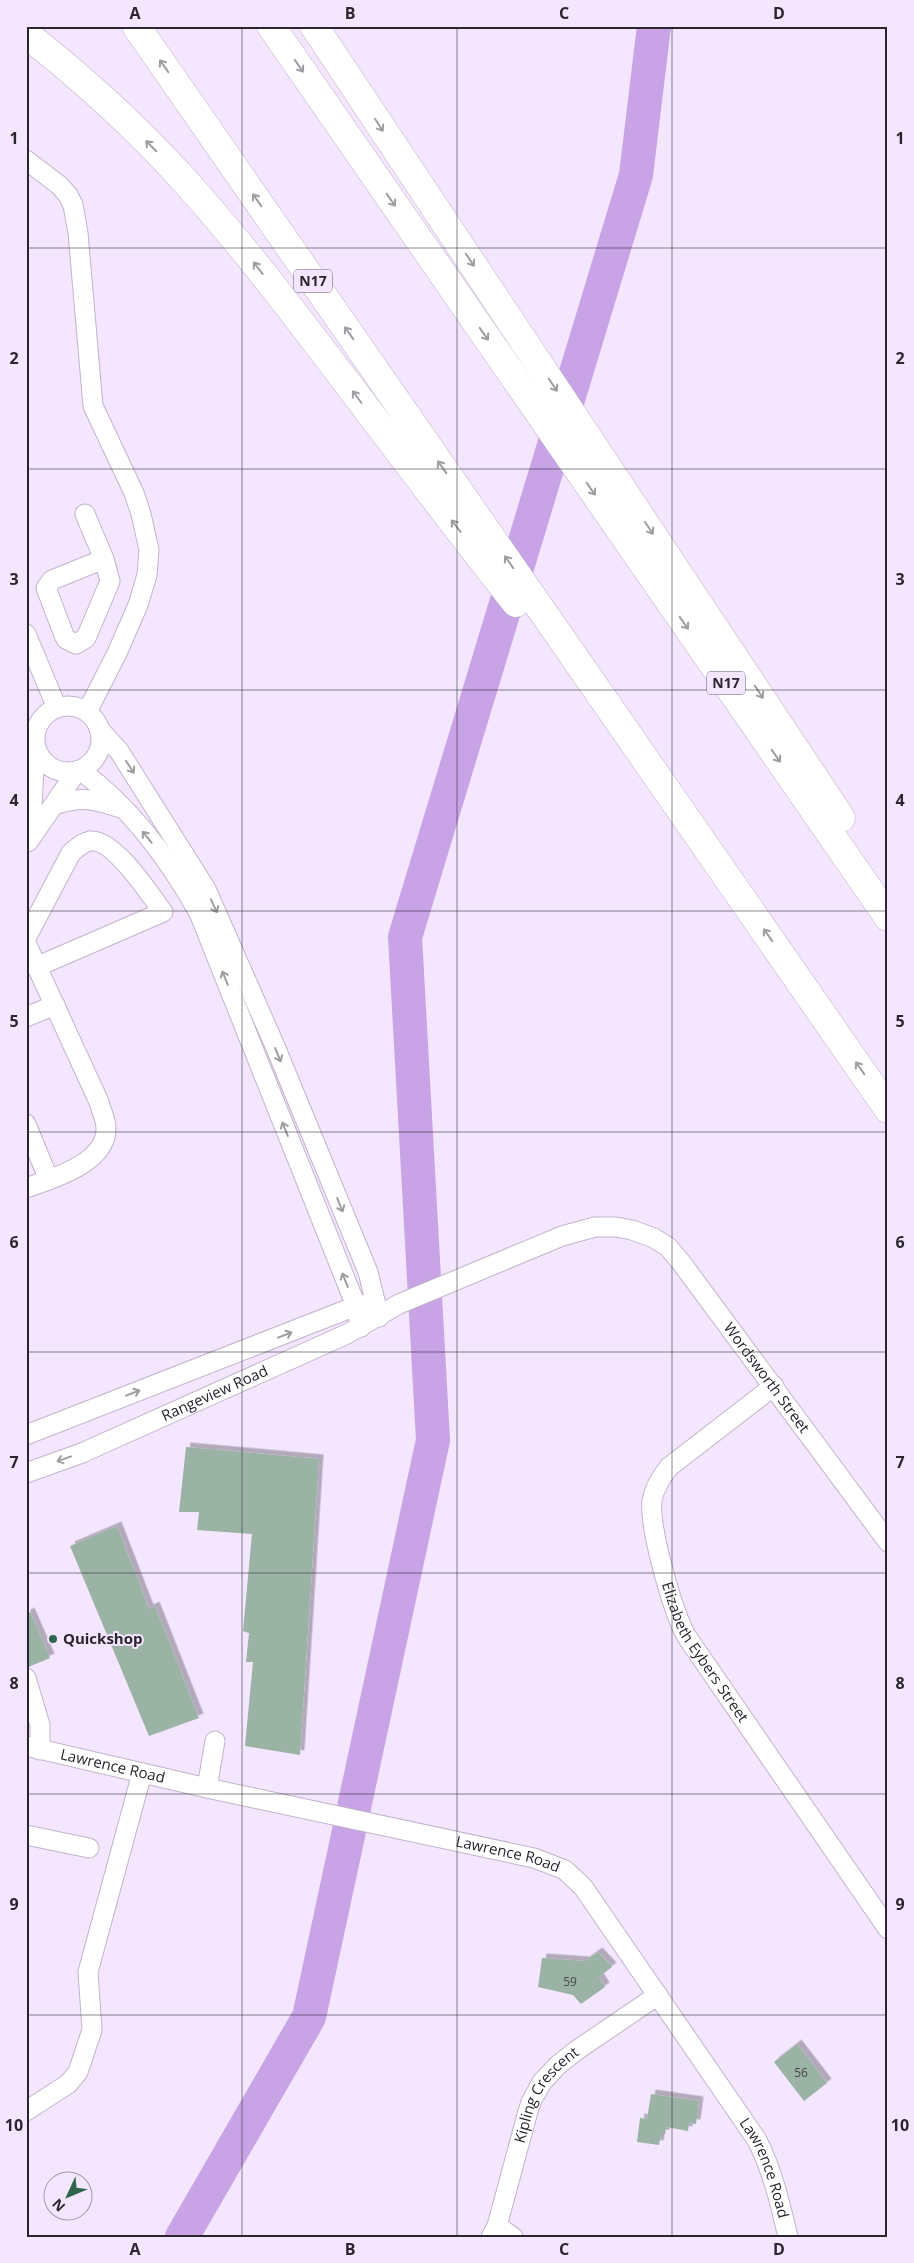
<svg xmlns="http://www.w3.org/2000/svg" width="914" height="2263" font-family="'Open Sans',sans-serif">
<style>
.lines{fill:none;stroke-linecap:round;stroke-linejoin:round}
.river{stroke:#c8a3e6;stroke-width:34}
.building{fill:#9ab3a5;filter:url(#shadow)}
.minor-casing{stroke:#c1b4cb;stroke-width:21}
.highway-casing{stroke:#c1b4cb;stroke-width:29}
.minor{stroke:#fff;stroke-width:19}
.highway{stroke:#fff;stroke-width:28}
.oneway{stroke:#9f9da1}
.grid{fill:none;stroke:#2a252e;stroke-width:1;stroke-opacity:0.55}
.poi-dot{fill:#2f664d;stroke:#f3e6fe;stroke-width:2}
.labels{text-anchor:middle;stroke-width:4;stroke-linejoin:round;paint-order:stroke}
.number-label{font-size:12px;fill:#46484c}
.shield{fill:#f3e6fe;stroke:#665f6c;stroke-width:1}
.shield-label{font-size:14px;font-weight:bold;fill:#2a252e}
.street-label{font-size:15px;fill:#2a252e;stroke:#f3e6fe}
.poi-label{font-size:15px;font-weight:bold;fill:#2a252e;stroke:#f3e6fe;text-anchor:start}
.neatline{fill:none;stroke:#2a252e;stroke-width:2}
.grid-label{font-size:16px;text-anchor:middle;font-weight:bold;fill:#2a252e}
</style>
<defs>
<filter id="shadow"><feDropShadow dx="4.5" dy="-4.5" stdDeviation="0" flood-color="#0004"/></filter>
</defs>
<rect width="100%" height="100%" fill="#f3e6fe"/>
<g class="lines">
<path class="river" d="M 182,2237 L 309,2017 L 433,1440 L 405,937 L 636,175 L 654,26"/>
</g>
<g class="building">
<path d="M 186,1447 L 319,1459 L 300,1755 L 245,1746 L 253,1662 L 246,1662 L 249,1633 L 243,1631 L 252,1534 L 197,1530 L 199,1512 L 179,1512 Z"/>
<path d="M 117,1526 L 149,1609 L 155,1606 L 199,1718 L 149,1736 L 70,1546 Z"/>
<path d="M 30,1612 L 50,1658 L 26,1668 L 26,1614 Z"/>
<path d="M 598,1952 L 612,1967 L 599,1977 L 605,1987 L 581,2004 L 573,1995 L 538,1987 L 542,1958 L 585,1961 Z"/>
<path d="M 797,2044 L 827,2083 L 804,2101 L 774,2062 Z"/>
<path d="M 651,2094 L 699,2101 L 696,2124 L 689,2123 L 688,2131 L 666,2127 L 665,2134 L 661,2134 L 659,2145 L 637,2142 L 640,2118 L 647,2119 Z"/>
</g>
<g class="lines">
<g class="minor-casing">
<g id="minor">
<path d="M 26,160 L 59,185 L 68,195 L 73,205 L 78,233 L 93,406 L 134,493 L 141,514 L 149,550 L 147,575 L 138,605 L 117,653 L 87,712"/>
<path d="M 85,514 L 104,559 L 110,581 L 86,638 L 76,644 L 66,639 L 64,635 L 46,588 L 52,580 L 104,559"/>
<path d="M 26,634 L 57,708"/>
<circle cx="68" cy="739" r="33"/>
<path d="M 99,729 L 119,751 L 206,889 L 275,1046 L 368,1272 L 379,1317"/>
<path d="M 80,770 C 129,806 169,859 199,913 L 356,1306 L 361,1327"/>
<path d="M 54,805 C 83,796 93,799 121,808"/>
<path d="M 26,834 L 32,809 L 35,746"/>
<path d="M 28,842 L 77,771"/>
<path d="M 26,938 L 71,853 C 77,848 81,843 90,841 C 114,838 150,895 163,912 L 36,967"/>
<path d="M 26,943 L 99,1102 C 101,1110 106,1120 106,1128 C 107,1163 52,1179 26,1188"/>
<path d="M 26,1017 L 55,1005"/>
<path d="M 26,1124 L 49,1180"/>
<path id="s1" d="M 774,1386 L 669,1467 C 661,1477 654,1488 652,1501 C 649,1528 673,1613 687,1637 L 888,1929"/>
<path d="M 26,1435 L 356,1306 L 368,1304"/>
<path id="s2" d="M 26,1473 L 82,1453 L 347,1334 L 399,1304 L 562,1236 L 595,1227 L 616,1227 L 632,1230 L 654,1238 L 668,1247 L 680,1261 L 888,1542"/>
<path d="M 26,1678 L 40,1725 L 40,1750"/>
<path id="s3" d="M 26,1746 L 207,1788 L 534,1858 L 565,1870 L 583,1887 L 757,2140 C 773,2172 780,2203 788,2237"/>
<path d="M 207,1788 L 215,1741"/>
<path d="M 26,1835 L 89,1848"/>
<path d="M 26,2111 L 68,2084 L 78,2072 L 92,2030 L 88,1972 L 142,1773"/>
<path d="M 497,2226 L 513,2237"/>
<path id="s4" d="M 491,2237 L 497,2226 L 527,2115 L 531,2102 L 542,2082 L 558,2065 L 577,2050 L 658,1995"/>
</g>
</g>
<g class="highway-casing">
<g id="highway">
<path d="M 136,26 L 888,1109"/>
<path d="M 271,26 L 888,917"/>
<path d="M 314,26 L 841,818"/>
<path d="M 26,34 C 82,78 136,127 184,180 C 240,242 291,309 341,375 C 399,451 456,528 516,603"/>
</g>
</g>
<use href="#minor" class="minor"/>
<use href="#highway" class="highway"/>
</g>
<defs><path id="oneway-shaft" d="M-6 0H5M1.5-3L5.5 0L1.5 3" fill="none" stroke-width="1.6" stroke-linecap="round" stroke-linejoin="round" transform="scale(1.25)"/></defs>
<g class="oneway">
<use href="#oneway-shaft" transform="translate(164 66) rotate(-125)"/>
<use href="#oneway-shaft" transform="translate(299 66) rotate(55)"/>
<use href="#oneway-shaft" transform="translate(379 125) rotate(57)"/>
<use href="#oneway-shaft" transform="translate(151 146) rotate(-135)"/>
<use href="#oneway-shaft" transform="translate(257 200) rotate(-125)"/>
<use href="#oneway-shaft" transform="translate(391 200) rotate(55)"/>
<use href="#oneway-shaft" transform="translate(470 260) rotate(56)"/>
<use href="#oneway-shaft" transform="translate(258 268) rotate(-128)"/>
<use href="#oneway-shaft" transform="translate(349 333) rotate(-125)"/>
<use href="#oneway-shaft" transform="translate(484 334) rotate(55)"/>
<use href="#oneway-shaft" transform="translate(553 385) rotate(56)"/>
<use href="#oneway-shaft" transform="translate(357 397) rotate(-127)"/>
<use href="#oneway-shaft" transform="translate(442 467) rotate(-125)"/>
<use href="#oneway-shaft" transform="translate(591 489) rotate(55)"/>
<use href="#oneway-shaft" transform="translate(456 526) rotate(-128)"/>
<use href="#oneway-shaft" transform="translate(649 528) rotate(56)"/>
<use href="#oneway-shaft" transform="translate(509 562) rotate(-125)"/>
<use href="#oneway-shaft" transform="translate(684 623) rotate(55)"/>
<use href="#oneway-shaft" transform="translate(759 692) rotate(57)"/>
<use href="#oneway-shaft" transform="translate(776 756) rotate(55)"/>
<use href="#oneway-shaft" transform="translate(130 767) rotate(57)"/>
<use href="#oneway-shaft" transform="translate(147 837) rotate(-129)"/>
<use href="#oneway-shaft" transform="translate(214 906) rotate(65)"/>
<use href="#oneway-shaft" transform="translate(768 935) rotate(-125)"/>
<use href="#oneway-shaft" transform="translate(225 978) rotate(-112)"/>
<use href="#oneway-shaft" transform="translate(278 1055) rotate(68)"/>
<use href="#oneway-shaft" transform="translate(860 1068) rotate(-125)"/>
<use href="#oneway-shaft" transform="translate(285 1129) rotate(-112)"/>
<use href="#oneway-shaft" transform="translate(340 1205) rotate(68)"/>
<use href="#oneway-shaft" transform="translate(345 1280) rotate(-112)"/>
<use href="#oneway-shaft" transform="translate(285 1335) rotate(-21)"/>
<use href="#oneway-shaft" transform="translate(133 1393) rotate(-21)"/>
<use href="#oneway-shaft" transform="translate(64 1459) rotate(160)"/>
</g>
<path class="grid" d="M 242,26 L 242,2237M 457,26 L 457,2237M 672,26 L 672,2237M 26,248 L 888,248M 26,469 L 888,469M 26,690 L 888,690M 26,911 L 888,911M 26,1132 L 888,1132M 26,1352 L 888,1352M 26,1573 L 888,1573M 26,1794 L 888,1794M 26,2015 L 888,2015"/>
<circle class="poi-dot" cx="53" cy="1639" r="5"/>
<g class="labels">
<g class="number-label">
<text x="570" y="1986">59</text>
<text x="801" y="2077">56</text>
</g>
<g class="shield">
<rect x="294" y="269.5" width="38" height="23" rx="4"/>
<rect x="707" y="671.5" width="38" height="23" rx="4"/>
</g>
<g class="shield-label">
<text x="313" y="286">N17</text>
<text x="726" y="688">N17</text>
</g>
<g class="street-label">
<text dy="5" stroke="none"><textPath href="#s2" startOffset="862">Wordsworth Street</textPath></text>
<text dy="5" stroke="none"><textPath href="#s2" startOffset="205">Rangeview Road</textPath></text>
<text dy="5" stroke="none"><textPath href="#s1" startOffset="334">Elizabeth Eybers Street</textPath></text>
<text dy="5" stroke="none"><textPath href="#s3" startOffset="89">Lawrence Road</textPath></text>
<text dy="5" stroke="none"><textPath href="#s3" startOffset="494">Lawrence Road</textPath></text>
<text dy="5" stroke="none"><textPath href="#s4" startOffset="155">Kipling Crescent</textPath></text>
<text dy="5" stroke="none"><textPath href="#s3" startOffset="914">Lawrence Road</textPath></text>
</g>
<g class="poi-label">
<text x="63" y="1644">Quickshop</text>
</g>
</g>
<rect width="914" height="2263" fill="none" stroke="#f3e6fe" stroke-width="55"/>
<g transform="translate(68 2196) rotate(226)"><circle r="24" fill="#f3e6fe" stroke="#a399ab"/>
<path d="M0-4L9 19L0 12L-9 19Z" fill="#2f664d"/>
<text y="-8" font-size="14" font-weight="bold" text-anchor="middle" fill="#2a252e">N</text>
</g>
<rect x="28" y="28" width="858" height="2208" class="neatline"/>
<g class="grid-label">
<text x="135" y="19">A</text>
<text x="350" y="19">B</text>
<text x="564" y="19">C</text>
<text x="779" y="19">D</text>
<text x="14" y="144">1</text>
<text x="900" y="144">1</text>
<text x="14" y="364">2</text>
<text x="900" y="364">2</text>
<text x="14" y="585">3</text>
<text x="900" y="585">3</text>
<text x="14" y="806">4</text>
<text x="900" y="806">4</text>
<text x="14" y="1027">5</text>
<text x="900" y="1027">5</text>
<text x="14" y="1248">6</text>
<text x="900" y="1248">6</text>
<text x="14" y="1468">7</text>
<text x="900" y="1468">7</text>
<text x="14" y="1689">8</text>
<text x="900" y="1689">8</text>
<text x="14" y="1910">9</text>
<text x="900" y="1910">9</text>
<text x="14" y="2131">10</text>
<text x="900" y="2131">10</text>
<text x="135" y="2255">A</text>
<text x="350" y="2255">B</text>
<text x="564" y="2255">C</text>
<text x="779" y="2255">D</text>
</g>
</svg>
